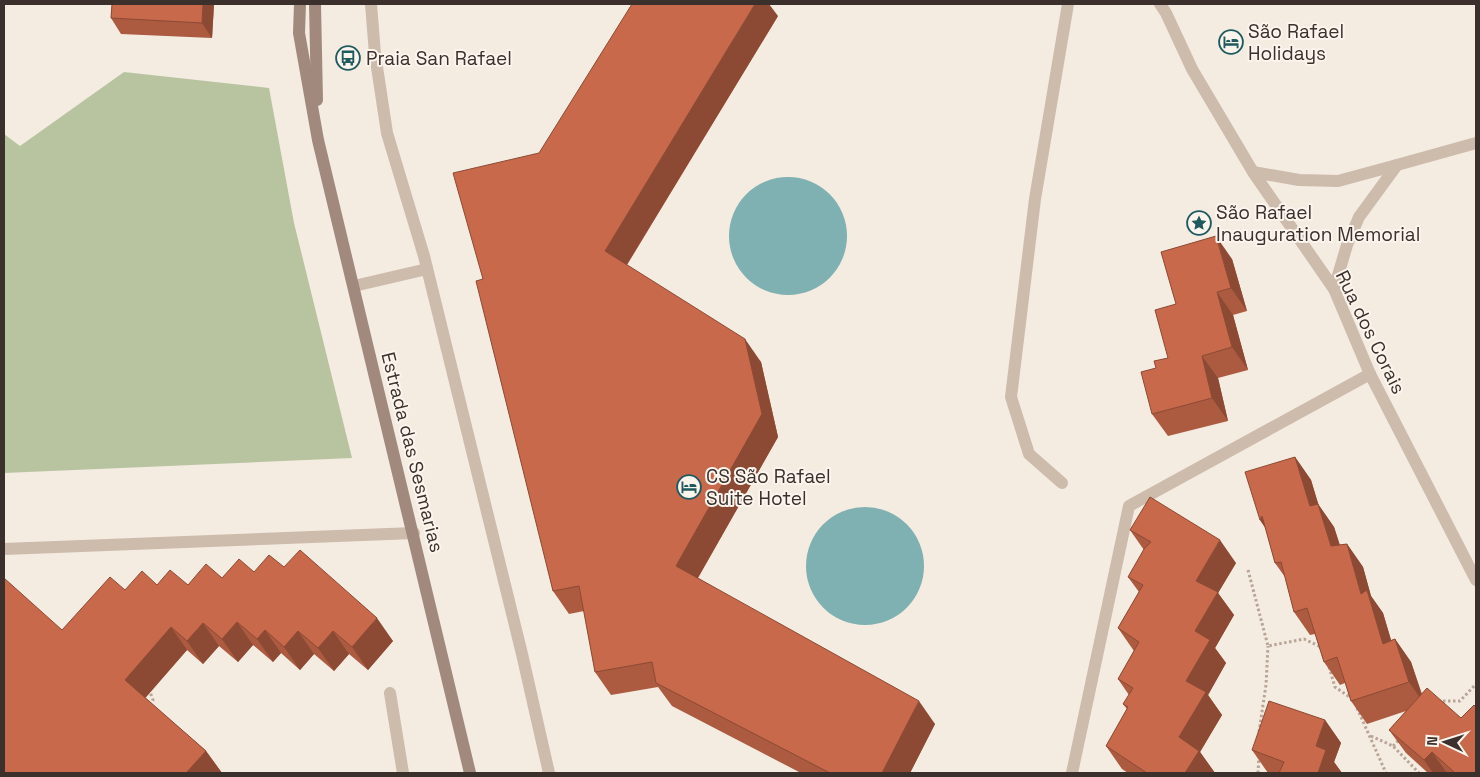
<svg xmlns="http://www.w3.org/2000/svg" width="1480" height="777" font-family="'Space Grotesk',sans-serif">
<style>
.green{fill:#b8c4a0}
.water{fill:#7fb0b2}
.lines{fill:none;stroke-linecap:round;stroke-linejoin:round}
.path{stroke:#b9a596;stroke-width:3;stroke-dasharray:2.5 2.5;stroke-linecap:butt}
.lane{stroke:#cdbbac;stroke-width:12}
.street{stroke:#cdbbac;stroke-width:12}
.secondary{stroke:#a18a7d;stroke-width:12}
.wall{fill:#ac5a40}
.shaded-wall{fill:#8c4a34}
.building{fill:#c8694b;stroke:#8c4a34}
.labels{text-anchor:middle;stroke-width:4;stroke-linejoin:round;paint-order:stroke}
.poi-label{font-size:19px;fill:#3b302b;stroke:#fbf5ee;text-anchor:start}
.street-label{font-size:19px;fill:#3b302b;stroke:#fbf5ee}
</style>
<rect width="100%" height="100%" fill="#f4ebe1"/>
<path class="green" d="M 124,72 L 269,88 L 294,223 L 352,458 L 4,473 L 4,134 L 20,146 Z"/>
<g class="water">
<circle cx="788" cy="236" r="59"/>
<circle cx="865" cy="566" r="59"/>
</g>
<g class="lines">
<g class="path">
<path d="M 1248,570 L 1268,646 L 1304,639 L 1321,647"/>
<path d="M 1329,667 L 1335,687 L 1351,698"/>
<path d="M 149,689 L 153,700 L 150,704"/>
<path d="M 1438,701 L 1460,701 L 1476,684"/>
<path d="M 1357,708 L 1386,773"/>
<path d="M 1259,732 L 1266,685 L 1268,646"/>
<path d="M 1371,736 L 1393,746 L 1419,773"/>
<path d="M 1393,746 L 1400,739"/>
<path d="M 1258,773 L 1259,756"/>
</g>
<g class="lane">
<path d="M 371,4 L 375,54 L 387,133 L 424,256 L 522,654 L 549,773"/>
<path d="M 354,286 L 427,269"/>
<path d="M 390,693 L 403,773"/>
</g>
<g class="street">
<path d="M 1160,4 L 1166,13 L 1192,69 L 1253,172 L 1334,289 L 1370,374 L 1476,580"/>
<path d="M 1253,172 L 1299,180 L 1338,181 L 1397,165"/>
<path d="M 1334,289 L 1347,245 L 1359,217 L 1397,165 L 1476,143"/>
<path d="M 1062,483 L 1029,454 L 1011,397 L 1035,199 L 1068,4"/>
<path d="M 4,549 L 414,533"/>
<path d="M 1072,773 L 1129,506 L 1370,374"/>
</g>
<g class="secondary">
<path d="M 300,4 L 299,33 L 318,140 L 470,773"/>
<path d="M 315,4 L 317,100"/>
</g>
</g>
<g class="wall">
<path d="M 112,4 L 214,4 L 212,38 L 121,34 L 111,18 Z"/>
<path d="M 778,16 L 627,265 L 761,362 L 778,437 L 698,578 L 935,724 L 910,773 L 801,773 L 672,706 L 658,687 L 611,695 L 595,672 L 584,611 L 569,614 L 553,591 L 483,279 L 539,153 Z"/>
<path d="M 1232,259 L 1247,311 L 1233,315 L 1248,370 L 1218,378 L 1228,421 L 1168,436 L 1152,414 L 1156,368 L 1168,358 L 1176,304 Z"/>
<path d="M 1295,457 L 1311,480 L 1318,504 L 1334,527 L 1340,545 L 1347,544 L 1363,567 L 1371,596 L 1383,613 L 1391,640 L 1395,639 L 1411,662 L 1422,694 L 1476,773 L 1428,773 L 1406,753 L 1389,730 L 1406,711 L 1367,724 L 1351,701 L 1345,683 L 1340,685 L 1324,662 L 1315,634 L 1310,635 L 1294,612 L 1285,577 L 1275,563 L 1266,529 L 1260,520 Z"/>
<path d="M 1130,530 L 1236,563 L 1218,593 L 1234,615 L 1215,648 L 1226,663 L 1208,695 L 1222,715 L 1200,752 L 1215,773 L 1128,773 L 1122,769 L 1106,746 L 1127,709 L 1123,704 L 1129,695 L 1118,679 L 1134,651 L 1118,628 L 1139,592 L 1128,577 L 1144,550 Z"/>
<path d="M 284,567 L 393,641 L 368,670 L 349,654 L 334,671 L 314,654 L 300,670 L 281,653 L 273,662 L 253,645 L 238,662 L 219,646 L 203,664 L 187,650 L 145,698 L 206,751 L 222,773 L 4,773 L 62,630 L 125,590 L 157,585 L 188,585 L 254,572 Z"/>
<path d="M 1325,720 L 1341,743 L 1334,762 L 1342,773 L 1268,773 L 1252,750 Z"/>
</g>
<g class="shaded-wall">
<path d="M 203,4 L 214,4 L 212,38 L 202,23 Z"/>
<path d="M 755,4 L 769,4 L 778,16 L 621,274 L 605,251 Z"/>
<path d="M 1216,236 L 1232,259 L 1247,311 L 1231,288 Z"/>
<path d="M 1217,292 L 1233,315 L 1248,370 L 1232,347 Z"/>
<path d="M 745,339 L 761,362 L 778,437 L 692,588 L 676,566 Z"/>
<path d="M 1202,356 L 1218,378 L 1228,421 L 1212,398 Z"/>
<path d="M 1295,457 L 1311,480 L 1326,529 L 1310,506 Z"/>
<path d="M 1318,504 L 1334,527 L 1347,569 L 1331,546 Z"/>
<path d="M 1262,516 L 1276,543 L 1260,520 Z"/>
<path d="M 1220,540 L 1236,563 L 1218,593 L 1234,615 L 1215,648 L 1226,663 L 1208,695 L 1222,715 L 1200,752 L 1215,773 L 1185,773 L 1179,737 L 1186,681 L 1195,631 L 1196,581 Z"/>
<path d="M 1347,544 L 1363,567 L 1371,596 L 1383,613 L 1399,667 L 1383,644 L 1361,594 Z"/>
<path d="M 377,618 L 393,641 L 368,670 L 352,647 Z"/>
<path d="M 237,622 L 253,645 L 238,662 L 222,639 Z"/>
<path d="M 203,623 L 219,646 L 203,664 L 187,641 Z"/>
<path d="M 171,627 L 187,650 L 141,703 L 125,680 Z"/>
<path d="M 265,630 L 281,653 L 273,662 L 257,639 Z"/>
<path d="M 298,631 L 314,654 L 300,670 L 284,647 Z"/>
<path d="M 333,631 L 349,654 L 334,671 L 318,648 Z"/>
<path d="M 1395,639 L 1411,662 L 1425,705 L 1409,682 Z"/>
<path d="M 919,701 L 935,724 L 910,773 L 882,773 Z"/>
<path d="M 1325,720 L 1341,743 L 1334,762 L 1342,773 L 1318,773 L 1316,746 Z"/>
<path d="M 206,751 L 222,773 L 186,773 Z"/>
<path d="M 1432,752 L 1447,773 L 1433,773 L 1424,760 Z"/>
</g>
<g class="building">
<path d="M 112,4 L 203,4 L 202,23 L 111,18 Z"/>
<path d="M 632,4 L 755,4 L 605,251 L 745,339 L 762,414 L 676,566 L 919,701 L 882,773 L 830,773 L 656,683 L 652,662 L 595,672 L 579,586 L 553,591 L 476,281 L 483,279 L 453,173 L 539,153 Z"/>
<path d="M 1216,236 L 1231,288 L 1217,292 L 1232,347 L 1202,356 L 1212,398 L 1152,414 L 1141,372 L 1156,368 L 1154,361 L 1168,358 L 1155,310 L 1176,304 L 1161,252 Z"/>
<path d="M 1295,457 L 1310,506 L 1318,504 L 1331,546 L 1347,544 L 1361,594 L 1367,590 L 1383,644 L 1395,639 L 1409,682 L 1351,701 L 1337,657 L 1324,662 L 1307,608 L 1294,612 L 1281,562 L 1275,563 L 1262,516 L 1260,520 L 1245,472 Z"/>
<path d="M 1150,497 L 1220,540 L 1196,581 L 1218,592 L 1195,631 L 1210,640 L 1186,681 L 1206,692 L 1179,737 L 1199,751 L 1185,773 L 1147,773 L 1106,746 L 1128,707 L 1123,704 L 1133,688 L 1118,679 L 1139,642 L 1118,628 L 1143,585 L 1128,577 L 1144,549 L 1151,542 L 1130,530 Z"/>
<path d="M 300,550 L 377,618 L 352,647 L 333,631 L 318,648 L 298,631 L 284,647 L 265,630 L 257,639 L 237,622 L 222,639 L 203,623 L 187,641 L 171,627 L 125,680 L 206,751 L 186,773 L 4,773 L 4,578 L 62,630 L 110,577 L 125,590 L 142,571 L 157,585 L 170,570 L 188,585 L 206,564 L 222,578 L 239,559 L 254,572 L 269,555 L 284,567 Z"/>
<path d="M 1427,688 L 1461,718 L 1474,705 L 1476,707 L 1476,773 L 1455,773 L 1432,752 L 1424,760 L 1389,730 Z"/>
<path d="M 1269,701 L 1325,720 L 1316,746 L 1326,750 L 1318,773 L 1279,773 L 1284,762 L 1252,750 Z"/>
</g>
<defs>
<g id="hotel-ring" transform="scale(1.25)"><circle r="9.5" fill="#fbf5ee" stroke="#1f5a5e" stroke-width="1.5"/><path d="M-6-4.5h1.5V1H6V5H4.5V3h-9V5H-6ZM-4 0a1.8 1.8 0 1 1 3.6 0ZM.5 0V-2.5h3Q6-2.5 6 0Z" fill="#1f5a5e"/></g>
<g id="bus-ring" transform="scale(1.25)"><circle r="9.5" fill="#fbf5ee" stroke="#1f5a5e" stroke-width="1.5"/><path d="M-5-6H5V4H4V6H2V4H-2V6H-4V4H-5ZM-3.5-4V0h7V-4ZM-3.5 1.2v1.5H-2V1.2ZM2 1.2v1.5H3.5V1.2Z" fill="#1f5a5e"/></g>
<g id="sight-ring" transform="scale(1.25)"><circle r="9.5" fill="#fbf5ee" stroke="#1f5a5e" stroke-width="1.5"/><path d="M0-6L1.8-2.2L6-1.7L2.9 1.2L3.7 5.4L0 3.3L-3.7 5.4L-2.9 1.2L-6-1.7L-1.8-2.2Z" fill="#1f5a5e"/></g>
</defs>
<g fill-rule="evenodd">
<use href="#hotel-ring" x="1231" y="42"/>
<use href="#bus-ring" x="348" y="58"/>
<use href="#sight-ring" x="1199" y="223"/>
<use href="#hotel-ring" x="689" y="487"/>
</g>
<g class="labels">
<g class="poi-label">
<text x="1248" y="38">São Rafael<tspan x="1248" dy="22">Holidays</tspan></text>
<text x="366" y="65">Praia San Rafael</text>
<text x="1216" y="219">São Rafael<tspan x="1216" dy="22">Inauguration Memorial</tspan></text>
<text x="706" y="483">CS São Rafael<tspan x="706" dy="22">Suite Hotel</tspan></text>
</g>
<g class="street-label">
<text transform="translate(1371 332) rotate(64)" y="7">Rua dos Corais</text>
<text transform="translate(413 452) rotate(76)" y="7">Estrada das Sesmarias</text>
</g>
</g>
<rect width="1480" height="777" fill="none" stroke="#3b302b" stroke-width="10"/>
<g transform="translate(1445 742) rotate(274)" stroke="#fbf5ee" stroke-width="4" paint-order="stroke">
<path d="M0-4L9 19L0 12L-9 19Z" fill="#3b302b"/>
<text y="-8" font-size="14" font-weight="bold" text-anchor="middle" fill="#3b302b">N</text>
</g>
</svg>
